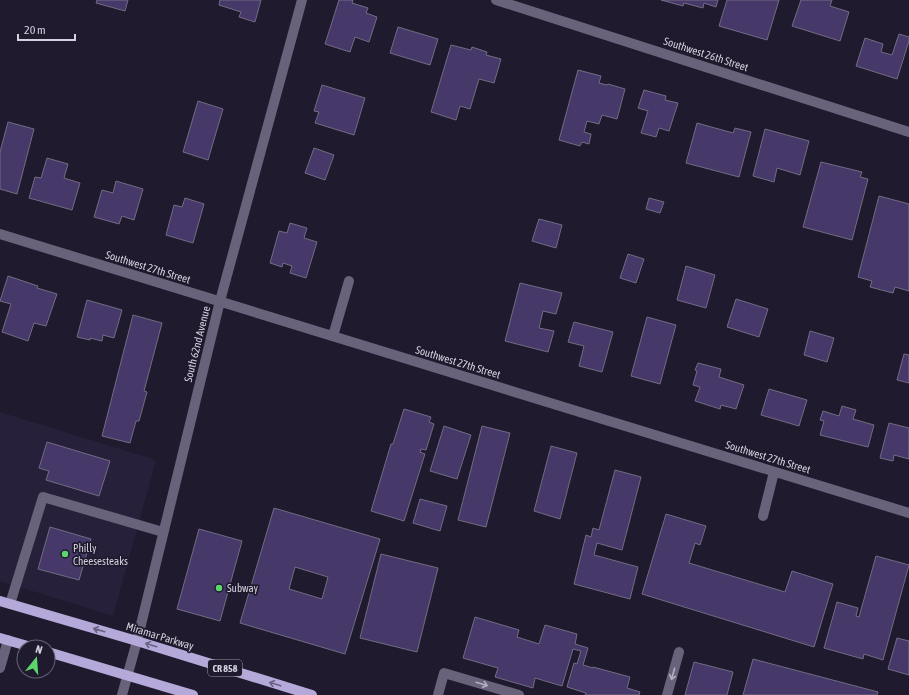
<svg xmlns="http://www.w3.org/2000/svg" width="909" height="695" font-family="'Asap Condensed',sans-serif">
<style>
.built{fill:#27203a}
.building{fill:#463868;stroke:#726c84;fill-rule:evenodd}
.lines{fill:none;stroke-linecap:round;stroke-linejoin:round}
.minor{stroke:#68637a;stroke-width:10}
.major{stroke:#b4a9d9;stroke-width:10}
.oneway{stroke:#6a6283}
.oneway2{stroke:#b3b0c0}
.poi-dot{fill:#5cd56d;stroke:#1f1a2d;stroke-width:1.5}
.labels{text-anchor:middle;stroke-width:3.5;stroke-linejoin:round;paint-order:stroke}
.shield{fill:#1f1a2d;stroke:#9d9aa9;stroke-width:1}
.shield-label{font-size:10px;font-weight:bold;fill:#d3d1de}
.street-label{font-size:11px;fill:#d3d1de;stroke:#1f1a2d}
.poi-label{font-size:11px;fill:#d3d1de;stroke:#1f1a2d;text-anchor:start}
</style>
<rect width="100%" height="100%" fill="#1f1a2d"/>
<path class="built" d="M 0,412 L 156,460 L 113,616 L 0,581 Z"/>
<g class="building">
<path d="M 97,0 L 128,0 L 125,11 L 96,3 Z"/>
<path d="M 220,0 L 261,0 L 255,22 L 239,17 L 241,12 L 219,5 Z"/>
<path d="M 339,0 L 353,0 L 352,3 L 368,8 L 366,13 L 377,17 L 369,42 L 355,37 L 350,52 L 325,44 Z"/>
<path d="M 661,0 L 718,0 L 716,7 L 704,3 L 703,8 L 684,3 L 683,6 Z"/>
<path d="M 727,0 L 779,0 L 767,40 L 719,26 Z"/>
<path d="M 801,0 L 832,0 L 830,6 L 849,12 L 840,41 L 792,26 Z"/>
<path d="M 398,27 L 438,39 L 430,65 L 390,53 Z"/>
<path d="M 899,34 L 909,37 L 909,41 L 897,79 L 856,66 L 865,38 L 883,44 L 881,52 L 892,55 Z"/>
<path d="M 451,45 L 471,50 L 472,47 L 487,52 L 486,55 L 501,59 L 494,83 L 479,79 L 470,109 L 460,106 L 456,120 L 431,112 Z"/>
<path d="M 578,70 L 601,76 L 599,83 L 607,85 L 608,84 L 625,89 L 617,119 L 602,115 L 599,124 L 587,121 L 584,132 L 591,134 L 589,144 L 582,142 L 580,146 L 559,140 Z"/>
<path d="M 322,85 L 365,98 L 354,135 L 315,123 L 319,112 L 314,111 Z"/>
<path d="M 644,90 L 666,96 L 665,100 L 678,103 L 669,131 L 659,128 L 656,137 L 641,133 L 648,111 L 638,108 Z"/>
<path d="M 198,101 L 223,109 L 208,160 L 183,152 Z"/>
<path d="M 8,122 L 34,129 L 17,194 L 0,189 L 0,152 Z"/>
<path d="M 697,123 L 733,133 L 735,128 L 751,132 L 739,177 L 686,163 Z"/>
<path d="M 765,129 L 809,141 L 800,175 L 777,168 L 774,182 L 753,176 Z"/>
<path d="M 314,148 L 334,155 L 325,180 L 305,173 Z"/>
<path d="M 47,158 L 68,164 L 64,178 L 80,183 L 72,210 L 29,198 L 35,177 L 41,178 Z"/>
<path d="M 821,162 L 862,172 L 860,177 L 868,179 L 852,240 L 803,227 Z"/>
<path d="M 116,181 L 143,189 L 134,220 L 122,216 L 119,224 L 94,217 L 102,190 L 113,193 Z"/>
<path d="M 879,196 L 909,204 L 909,291 L 895,287 L 893,293 L 870,287 L 872,281 L 858,277 Z"/>
<path d="M 185,198 L 204,204 L 193,243 L 166,235 L 174,205 L 182,207 Z"/>
<path d="M 649,198 L 664,202 L 660,213 L 646,209 Z"/>
<path d="M 539,219 L 562,225 L 556,248 L 532,241 Z"/>
<path d="M 290,223 L 307,228 L 304,238 L 317,242 L 306,278 L 290,273 L 292,266 L 283,263 L 282,267 L 270,263 L 279,231 L 287,233 Z"/>
<path d="M 628,254 L 644,259 L 636,283 L 620,278 Z"/>
<path d="M 686,266 L 715,275 L 706,308 L 677,300 Z"/>
<path d="M 8,276 L 38,286 L 37,288 L 57,294 L 46,326 L 34,323 L 28,341 L 2,332 L 11,304 L 0,301 Z"/>
<path d="M 520,283 L 562,293 L 556,314 L 543,311 L 539,328 L 554,331 L 548,352 L 505,341 Z"/>
<path d="M 736,299 L 768,309 L 759,337 L 727,327 Z"/>
<path d="M 87,300 L 122,310 L 114,338 L 103,335 L 102,341 L 90,338 L 90,340 L 77,337 Z"/>
<path d="M 133,315 L 162,323 L 144,391 L 147,392 L 139,421 L 136,421 L 130,443 L 102,436 Z"/>
<path d="M 647,317 L 676,325 L 660,384 L 631,376 Z"/>
<path d="M 574,322 L 613,332 L 602,372 L 579,366 L 584,346 L 568,342 Z"/>
<path d="M 810,331 L 834,338 L 827,362 L 804,355 Z"/>
<path d="M 904,354 L 909,355 L 909,383 L 897,380 Z"/>
<path d="M 698,363 L 721,369 L 719,377 L 744,385 L 736,409 L 721,405 L 720,409 L 695,401 L 700,387 L 693,385 L 697,371 L 695,370 Z"/>
<path d="M 769,389 L 807,400 L 799,426 L 761,415 Z"/>
<path d="M 842,406 L 856,410 L 853,419 L 874,425 L 868,447 L 820,435 L 824,421 L 820,420 L 823,411 L 839,416 Z"/>
<path d="M 404,409 L 431,417 L 429,422 L 434,424 L 426,450 L 421,449 L 420,452 L 425,454 L 404,521 L 371,511 L 391,444 L 393,444 Z"/>
<path d="M 889,423 L 909,428 L 909,459 L 894,455 L 893,461 L 880,458 Z"/>
<path d="M 444,426 L 471,435 L 457,479 L 430,471 Z"/>
<path d="M 482,426 L 510,433 L 486,527 L 458,520 Z"/>
<path d="M 47,442 L 110,461 L 99,496 L 46,480 L 49,471 L 39,468 Z"/>
<path d="M 551,446 L 577,453 L 560,519 L 534,511 Z"/>
<path d="M 615,470 L 641,477 L 622,550 L 597,543 L 594,555 L 638,567 L 630,599 L 574,584 L 586,535 L 591,537 L 593,528 L 599,530 Z"/>
<path d="M 420,499 L 447,506 L 440,531 L 413,523 Z"/>
<path d="M 274,508 L 380,539 L 345,654 L 240,623 ZM 295,567 L 328,577 L 322,599 L 289,589 Z"/>
<path d="M 666,514 L 706,526 L 700,545 L 695,543 L 689,563 L 785,592 L 792,571 L 833,584 L 814,647 L 642,594 Z"/>
<path d="M 50,527 L 91,539 L 79,580 L 38,569 Z"/>
<path d="M 199,529 L 242,541 L 220,621 L 177,609 Z"/>
<path d="M 381,554 L 438,568 L 417,652 L 360,638 Z"/>
<path d="M 876,556 L 909,565 L 883,660 L 864,654 L 863,659 L 824,648 L 837,602 L 858,608 L 856,616 L 859,617 Z"/>
<path d="M 475,617 L 519,630 L 517,637 L 539,644 L 545,625 L 577,634 L 575,644 L 588,648 L 583,665 L 593,668 L 593,667 L 630,677 L 627,688 L 640,692 L 639,695 L 585,695 L 586,693 L 567,687 L 574,663 L 577,664 L 581,651 L 573,649 L 562,686 L 535,678 L 533,688 L 495,677 L 498,668 L 463,658 Z"/>
<path d="M 897,638 L 909,641 L 909,675 L 888,669 Z"/>
<path d="M 753,659 L 878,692 L 877,695 L 743,695 Z"/>
<path d="M 694,662 L 733,672 L 727,695 L 685,695 Z"/>
</g>
<g class="lines">
<g class="minor">
<path d="M 496,0 L 909,132"/>
<path d="M 0,234 L 909,513"/>
<path d="M 333,336 L 349,281"/>
<path d="M 763,516 L 774,472"/>
<path d="M 10,604 L 43,497 L 163,532"/>
<path d="M 0,668 L 8,640"/>
<path d="M 122,695 L 137,641 L 220,301 L 302,0"/>
<path d="M 438,695 L 444,673 L 519,695"/>
<path d="M 667,695 L 679,652"/>
</g>
<g class="major">
<path d="M 0,601 L 137,641 L 312,695"/>
<path d="M 0,638 L 31,647"/>
<path d="M 48,652 L 193,695"/>
</g>
</g>
<defs><path id="oneway-shaft" d="M-6 0H5M1.5-3L5.5 0L1.5 3" fill="none" stroke-width="1.6" stroke-linecap="round" stroke-linejoin="round"/></defs>
<g class="oneway">
<use href="#oneway-shaft" transform="translate(99 630) rotate(-164)"/>
<use href="#oneway-shaft" transform="translate(151 645) rotate(-163)"/>
<use href="#oneway-shaft" transform="translate(275 684) rotate(-163)"/>
</g>
<g class="oneway2">
<use href="#oneway-shaft" transform="translate(673 674) rotate(106)"/>
<use href="#oneway-shaft" transform="translate(482 684) rotate(17)"/>
</g>
<g class="poi-dot">
<circle cx="65" cy="554" r="4"/>
<circle cx="219" cy="588" r="4"/>
</g>
<g class="labels">
<rect class="shield" x="208" y="660" width="34" height="16" rx="3"/>
<g class="shield-label">
<text x="225" y="672">CR 858</text>
</g>
<g class="street-label">
<text transform="translate(706 54) rotate(18)" y="4">Southwest 26th Street</text>
<text transform="translate(148 267) rotate(17)" y="4">Southwest 27th Street</text>
<text transform="translate(197 344) rotate(-76)" y="4">South 62nd Avenue</text>
<text transform="translate(458 362) rotate(17)" y="4">Southwest 27th Street</text>
<text transform="translate(768 457) rotate(17)" y="4">Southwest 27th Street</text>
<text transform="translate(160 636) rotate(17)" y="4">Miramar Parkway</text>
</g>
<g class="poi-label">
<text x="73" y="552">Philly<tspan x="73" dy="13">Cheesesteaks</tspan></text>
<text x="227" y="592">Subway</text>
</g>
</g>
<g transform="translate(36 659) rotate(17)"><circle r="19" fill="#1f1a2d" stroke="#676374"/>
<path d="M0-3L7 15L0 10L-7 15Z" fill="#5cd56d"/>
<text y="-6" font-size="11" font-weight="bold" text-anchor="middle" fill="#d3d1de">N</text>
</g>
<path d="M18 34v6h57v-6" fill="none" stroke="#d3d1de" stroke-width="2"/>
<text x="24" y="34" font-size="12" fill="#d3d1de" stroke="#1f1a2d" stroke-width="3" paint-order="stroke">20 m</text>
</svg>
